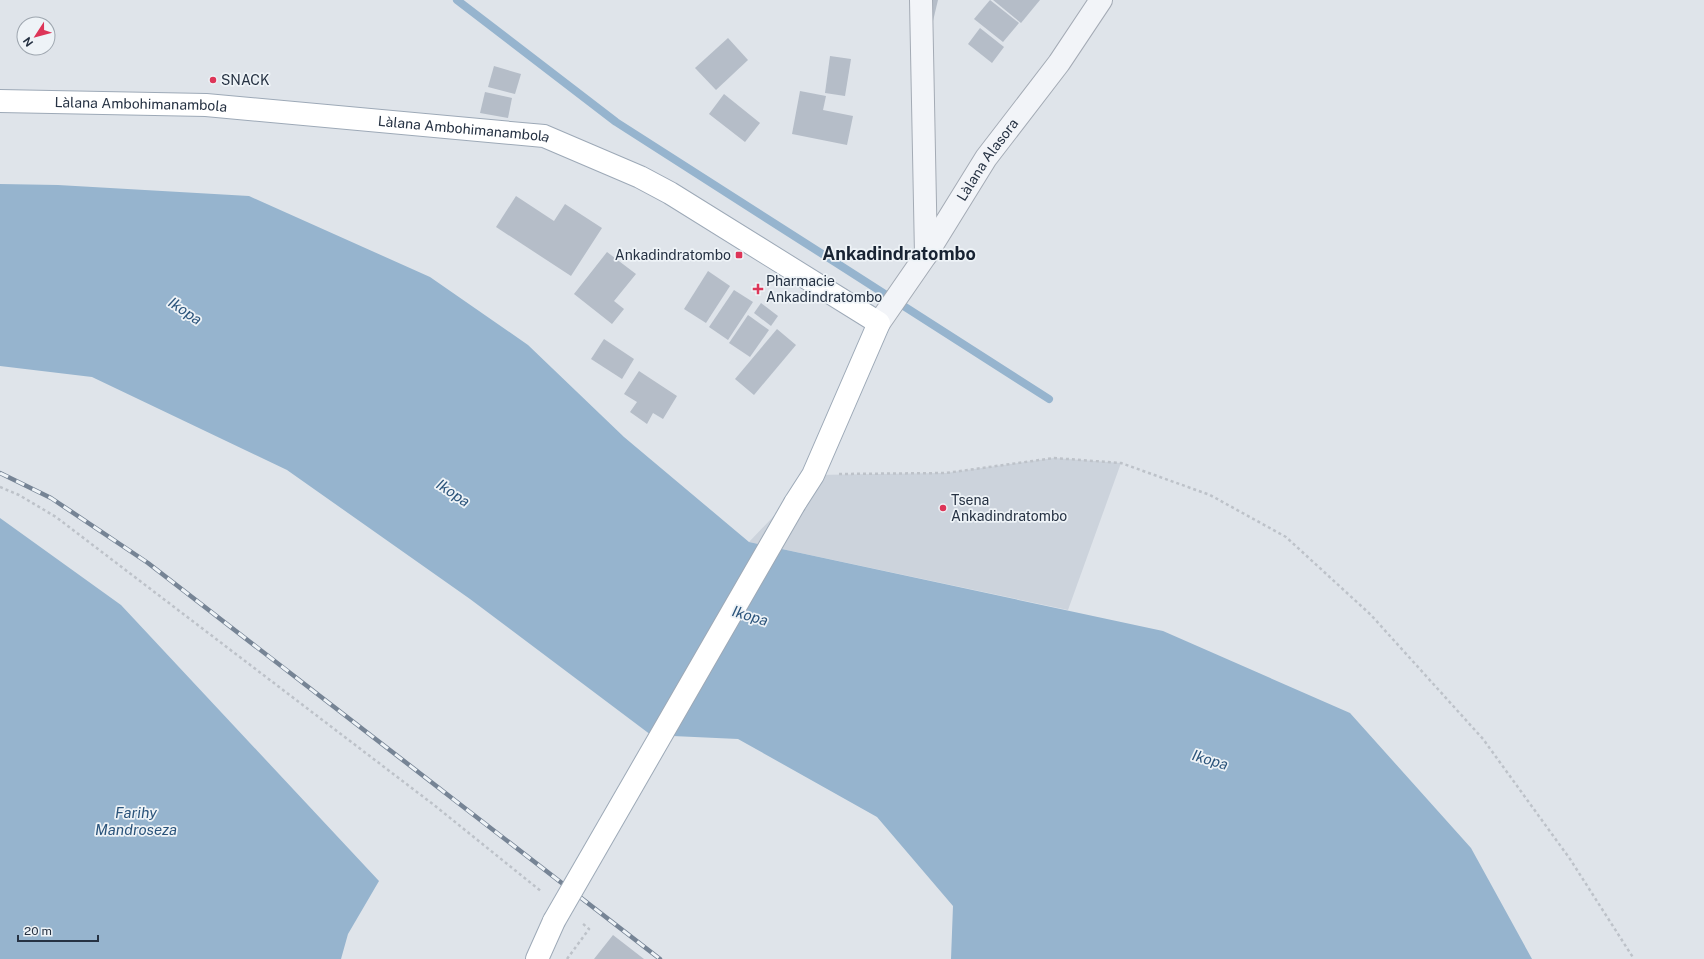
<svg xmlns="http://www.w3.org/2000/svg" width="1704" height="959" font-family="'Public Sans',sans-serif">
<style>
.built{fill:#ccd3dc}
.water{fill:#96b4ce}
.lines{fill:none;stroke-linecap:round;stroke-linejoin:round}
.stream{stroke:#96b4ce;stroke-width:8}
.building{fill:#b5bdc8}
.minor-casing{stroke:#a4abb5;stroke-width:24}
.major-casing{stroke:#9da9b7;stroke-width:24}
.path{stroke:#bdc2c9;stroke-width:2.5;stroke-dasharray:3 3;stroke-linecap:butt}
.minor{stroke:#f2f4f8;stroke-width:22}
.major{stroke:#fff;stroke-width:22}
.rail-casing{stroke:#768495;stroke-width:4.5}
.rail{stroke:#eef3f7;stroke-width:3;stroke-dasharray:9;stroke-linecap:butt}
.major-bridge-casing{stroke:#9da9b7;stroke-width:24;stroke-linecap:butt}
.major-bridge{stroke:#fff;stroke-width:22}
.poi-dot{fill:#dd3558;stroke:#eef3f7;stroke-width:1.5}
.labels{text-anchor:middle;stroke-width:3.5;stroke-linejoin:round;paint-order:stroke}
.poi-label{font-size:14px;fill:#263243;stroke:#eef3f7;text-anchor:start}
.street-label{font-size:14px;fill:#263243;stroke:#eef3f7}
.water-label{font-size:15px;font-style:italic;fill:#2b547b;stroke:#eef3f7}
.district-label{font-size:18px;font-weight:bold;fill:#182333;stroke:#eef3f7}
</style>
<rect width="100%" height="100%" fill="#dfe4ea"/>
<path class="built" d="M 1054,458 L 1121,463 L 1068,610 L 749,542 L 813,475 L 946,473 Z"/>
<g class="water">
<path d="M 0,184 L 58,185 L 249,196 L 430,277 L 528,345 L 624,437 L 749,542 L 1163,631 L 1350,713 L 1471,848 L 1532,959 L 951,959 L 953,906 L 877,817 L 738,739 L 651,735 L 470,599 L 287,470 L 92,377 L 0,366 Z"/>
<path d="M 0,518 L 121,605 L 379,881 L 348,934 L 341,959 L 0,959 Z"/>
</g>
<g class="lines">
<path class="stream" d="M 457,0 L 616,122 L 1049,399"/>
</g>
<g class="building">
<path d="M 915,0 L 938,0 L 933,21 L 912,16 Z"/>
<path d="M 990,0 L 1019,23 L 1003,42 L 974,19 Z"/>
<path d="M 993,0 L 1040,0 L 1021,23 Z"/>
<path d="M 980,28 L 1004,47 L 992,63 L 968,44 Z"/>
<path d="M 728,38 L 748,60 L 716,90 L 695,68 Z"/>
<path d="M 830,56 L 851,59 L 845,96 L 825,93 Z"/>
<path d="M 494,66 L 521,74 L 515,94 L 488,87 Z"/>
<path d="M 800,91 L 826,96 L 823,110 L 853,116 L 847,145 L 792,134 Z"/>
<path d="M 485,92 L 512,98 L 508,118 L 480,113 Z"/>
<path d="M 724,94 L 760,123 L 745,142 L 709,114 Z"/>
<path d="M 516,196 L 554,221 L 565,204 L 602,228 L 571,276 L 496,227 Z"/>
<path d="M 607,252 L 636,274 L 614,301 L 624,309 L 612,324 L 574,294 Z"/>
<path d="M 708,271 L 730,286 L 706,323 L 684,309 Z"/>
<path d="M 734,290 L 753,302 L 728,340 L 709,327 Z"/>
<path d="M 761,303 L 778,316 L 771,326 L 754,313 Z"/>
<path d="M 748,315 L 769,330 L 750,357 L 729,343 Z"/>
<path d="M 777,329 L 796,345 L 754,395 L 735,379 Z"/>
<path d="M 604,339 L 634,359 L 622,379 L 591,359 Z"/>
<path d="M 639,371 L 677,396 L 663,419 L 653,413 L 647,424 L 630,412 L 637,402 L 624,394 Z"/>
<path d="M 613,935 L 644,959 L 594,959 Z"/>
</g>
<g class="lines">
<g class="minor-casing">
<g id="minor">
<path d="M 921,0 L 926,255"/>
<path id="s1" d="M 879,323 L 926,255 L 986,158 L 1059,63 L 1101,0"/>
</g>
</g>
<g class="major-casing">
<g id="major">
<path id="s2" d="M 0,101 L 206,105 L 544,136 L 640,177 L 670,193 L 879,323 L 813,475 L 795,503"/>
<path d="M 537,959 L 554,921"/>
</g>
</g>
<g class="path">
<path d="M 839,474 L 946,473 L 1054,458 L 1121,463 L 1210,495 L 1286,537 L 1371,615 L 1483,739 L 1570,859 L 1634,959"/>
<path d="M 0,487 L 19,495 L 56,517 L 434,805 L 542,892"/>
<path d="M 567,959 L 589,929 L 582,923"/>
</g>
<use href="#minor" class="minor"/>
<use href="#major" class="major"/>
<g class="rail-casing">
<path id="rail" d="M 0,473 L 51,498 L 148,563 L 660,959"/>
</g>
<use href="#rail" class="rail"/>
<g class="major-bridge-casing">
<path id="major-bridge" d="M 554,921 L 795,503"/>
</g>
<use href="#major-bridge" class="major-bridge"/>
</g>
<g class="poi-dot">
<circle cx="213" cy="80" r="4"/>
<rect x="735" y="251" width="8" height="8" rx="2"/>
<path d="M756 283h4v4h4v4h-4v4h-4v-4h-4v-4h4z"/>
<circle cx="943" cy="508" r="4"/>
</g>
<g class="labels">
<g class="poi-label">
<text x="221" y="85">SNACK</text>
<text x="731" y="260" text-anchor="end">Ankadindratombo</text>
<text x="766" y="286">Pharmacie<tspan x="766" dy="16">Ankadindratombo</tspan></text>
<text x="951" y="505">Tsena<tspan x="951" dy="16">Ankadindratombo</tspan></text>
</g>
<g class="street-label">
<text dy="5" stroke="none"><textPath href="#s2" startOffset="141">Làlana Ambohimanambola</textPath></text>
<text dy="5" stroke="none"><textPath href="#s2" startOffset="465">Làlana Ambohimanambola</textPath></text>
<text dy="5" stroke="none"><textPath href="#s1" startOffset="196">Làlana Alasora</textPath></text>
</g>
<g class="water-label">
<text transform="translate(185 311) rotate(34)" y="5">Ikopa</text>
<text transform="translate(453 493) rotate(34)" y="5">Ikopa</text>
<text transform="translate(750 616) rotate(17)" y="5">Ikopa</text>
<text transform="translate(1210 760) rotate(17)" y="5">Ikopa</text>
<text x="136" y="818">Farihy<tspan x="136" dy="17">Mandroseza</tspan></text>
</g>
<g class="district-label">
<text x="899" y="260">Ankadindratombo</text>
</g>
</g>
<g transform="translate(36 36) rotate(234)"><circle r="19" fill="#eef3f7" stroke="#9ea6af"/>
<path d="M0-3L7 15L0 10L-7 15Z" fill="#dd3558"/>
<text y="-6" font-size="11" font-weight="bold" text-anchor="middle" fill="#263243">N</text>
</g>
<path d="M18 935v6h80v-6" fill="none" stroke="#263243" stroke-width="2"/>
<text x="24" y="935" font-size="12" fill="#263243" stroke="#eef3f7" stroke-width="3" paint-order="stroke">20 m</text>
</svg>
